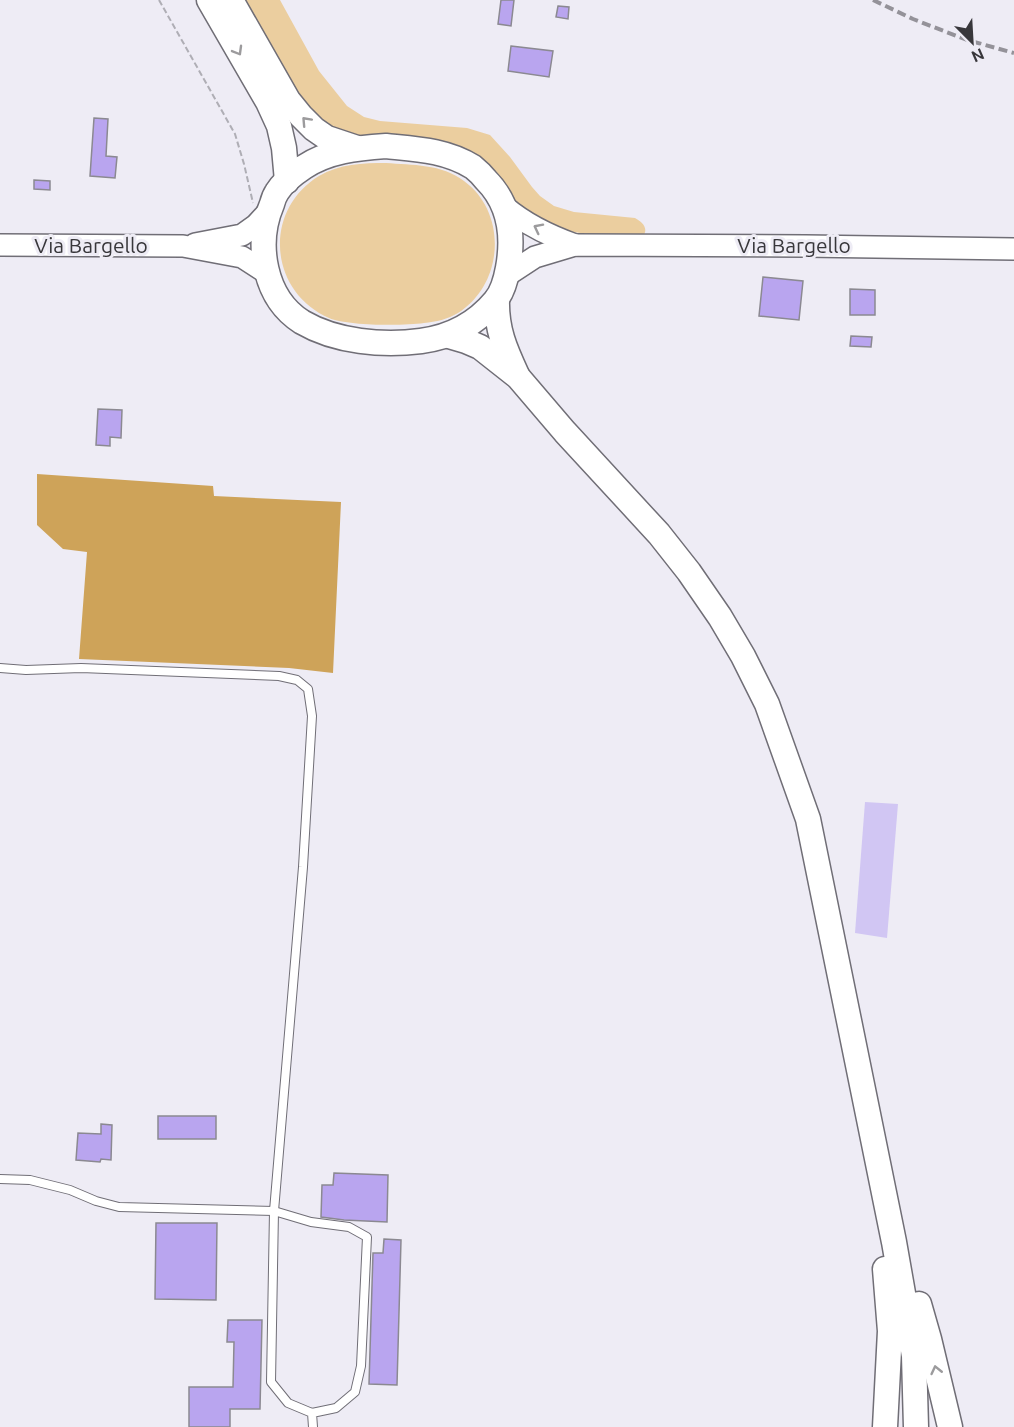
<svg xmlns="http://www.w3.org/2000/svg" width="1014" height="1427" font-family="Ubuntu,sans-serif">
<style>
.green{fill:#ebce9f}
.forest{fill:#cea359}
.water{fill:#d1c6f3}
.building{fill:#b9a5ef;stroke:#8b8991;stroke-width:1.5}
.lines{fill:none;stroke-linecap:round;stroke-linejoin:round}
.lane-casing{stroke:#706e76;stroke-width:10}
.secondary-casing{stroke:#706e76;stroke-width:24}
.primary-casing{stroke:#706e76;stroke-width:27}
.path{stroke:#afaeb5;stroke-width:2;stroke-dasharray:6 3;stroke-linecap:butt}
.lane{stroke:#fff;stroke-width:8}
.secondary{stroke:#fff;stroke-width:21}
.primary{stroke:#fff;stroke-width:24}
.rail{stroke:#949299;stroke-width:4;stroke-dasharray:9 4.5;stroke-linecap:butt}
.oneway{stroke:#9c9b9d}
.labels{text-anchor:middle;stroke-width:6;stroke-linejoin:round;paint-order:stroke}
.street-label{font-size:21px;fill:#38373b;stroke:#eeecf5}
</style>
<rect width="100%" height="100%" fill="#eeecf5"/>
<g class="green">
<path d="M 243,0 L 280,0 L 319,71 L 347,106 L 364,117 L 380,121 L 467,128 L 490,135 L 510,157 L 532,187 L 540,196 L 554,206 L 574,212 L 635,218 C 642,222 648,227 644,235 C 606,235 568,238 534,217 C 529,214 523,211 519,207 C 513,200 510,191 505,183 C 495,168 480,156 464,148 C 433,133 398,137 365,136 C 354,136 344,134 334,129 C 306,113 291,82 275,55 C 264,37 253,18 243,0 Z"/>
<path d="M 386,163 C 412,165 442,164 464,181 C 508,213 504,284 458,313 C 448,319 436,322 424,323 C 403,326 348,326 329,318 C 268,291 263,210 319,176 C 339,164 363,163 386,163 Z"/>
</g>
<path class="forest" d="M 37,474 L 213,486 L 214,496 L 341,502 L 333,673 L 289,668 L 79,659 L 87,552 L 63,549 L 37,525 Z"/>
<path class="water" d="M 865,802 L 898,804 L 887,938 L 855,933 Z"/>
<g class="building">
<path d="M 501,0 L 514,0 L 511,26 L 498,24 Z"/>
<path d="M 558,6 L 569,7 L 568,19 L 556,17 Z"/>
<path d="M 511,46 L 553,51 L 549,77 L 508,71 Z"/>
<path d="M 94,118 L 108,119 L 106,156 L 117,157 L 115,178 L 90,176 Z"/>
<path d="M 34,180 L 50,181 L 50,190 L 34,189 Z"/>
<path d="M 763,277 L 803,281 L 799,320 L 759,316 Z"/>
<path d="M 850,289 L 875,290 L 875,315 L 850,315 Z"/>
<path d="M 851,336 L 872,337 L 871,347 L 850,346 Z"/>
<path d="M 98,409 L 122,410 L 121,438 L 110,437 L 110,446 L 96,445 Z"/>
<rect x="158" y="1116" width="58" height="23"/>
<path d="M 101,1124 L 112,1125 L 111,1160 L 101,1159 L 100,1162 L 76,1160 L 78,1133 L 101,1134 Z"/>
<path d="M 334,1173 L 388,1175 L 387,1222 L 344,1220 L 321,1217 L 322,1185 L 333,1185 Z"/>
<path d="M 156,1223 L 217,1223 L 216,1300 L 155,1299 Z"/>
<path d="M 384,1239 L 401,1240 L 397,1385 L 369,1384 L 373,1253 L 383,1253 Z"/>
<path d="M 228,1320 L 262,1320 L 260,1409 L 230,1409 L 230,1427 L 189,1427 L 189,1387 L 233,1387 L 234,1342 L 227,1342 Z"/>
</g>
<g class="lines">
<g class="lane-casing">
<g id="lane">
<path d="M 0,668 L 26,670 L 81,668 L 279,676 L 297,680 L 308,689 L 312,716 L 303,867 L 274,1211 L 119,1207 L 96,1201 L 70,1190 L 30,1180 L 0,1179"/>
<path d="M 312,1413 L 336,1408 L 355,1392 L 361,1366 L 367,1237 L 349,1227 L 311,1222 L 274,1211 L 271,1382 L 288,1403 L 312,1413 L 313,1427"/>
</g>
</g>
<g class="secondary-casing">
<g id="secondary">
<path d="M 505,207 C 525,224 550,236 575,245"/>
<path d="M 195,244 L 242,235 L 256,225 L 268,212"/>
<path d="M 0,245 L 183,246 L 242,257 L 267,273"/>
<path d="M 506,276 L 535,257 L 575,245 L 806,246 L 1014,249"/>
</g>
</g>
<g class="primary-casing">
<g id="primary">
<path d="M 209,0 L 268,102 L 279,126 L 284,148 L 287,181"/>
<path d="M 231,0 L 288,100 L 301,116 L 314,129 L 327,138 L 357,148"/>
<path d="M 386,146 C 416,149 446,150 473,167 C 478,171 482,175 486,180 C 510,204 514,235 508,268 C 506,279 502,293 495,301 C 475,325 451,337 421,341 C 383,346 336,342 302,322 C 264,298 255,244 272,204 C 273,200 275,195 277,192 C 283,182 295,173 304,167 C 328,151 357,148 386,146 Z"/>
<path d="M 497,299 C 496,329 505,349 517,375"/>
<path d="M 449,336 L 466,341 L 480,347 L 518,377 L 565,432 L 659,534 L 689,572 L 720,617 L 743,656 L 767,704 L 808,819 L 894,1242 L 914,1356 L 916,1427"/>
<path d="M 919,1304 L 929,1339 L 950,1427"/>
<path d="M 885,1427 L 890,1331 L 885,1269"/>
</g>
</g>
<path class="path" d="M 159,0 L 235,134 L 244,164 L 253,203"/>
<use href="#lane" class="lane"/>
<use href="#secondary" class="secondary"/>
<use href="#primary" class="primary"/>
<path class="rail" d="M 873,0 L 913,19 L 967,40 L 1014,53"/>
</g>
<defs><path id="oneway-chevron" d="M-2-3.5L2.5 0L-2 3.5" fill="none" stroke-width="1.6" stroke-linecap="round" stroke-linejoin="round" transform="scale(1.5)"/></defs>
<g class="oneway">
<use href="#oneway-chevron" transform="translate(238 51) rotate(60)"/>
<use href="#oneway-chevron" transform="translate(306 121) rotate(-133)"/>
<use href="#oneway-chevron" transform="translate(538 228) rotate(-153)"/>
<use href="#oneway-chevron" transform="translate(936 1370) rotate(-103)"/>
</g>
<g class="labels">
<g class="street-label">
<text x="91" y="253">Via Bargello</text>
<text x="794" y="253">Via Bargello</text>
</g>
</g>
<g transform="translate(972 42) rotate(156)" stroke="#eeecf5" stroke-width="4.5" paint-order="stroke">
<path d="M0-4.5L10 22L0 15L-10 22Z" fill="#38373b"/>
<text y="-9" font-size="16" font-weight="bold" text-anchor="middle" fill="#38373b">N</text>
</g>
</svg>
